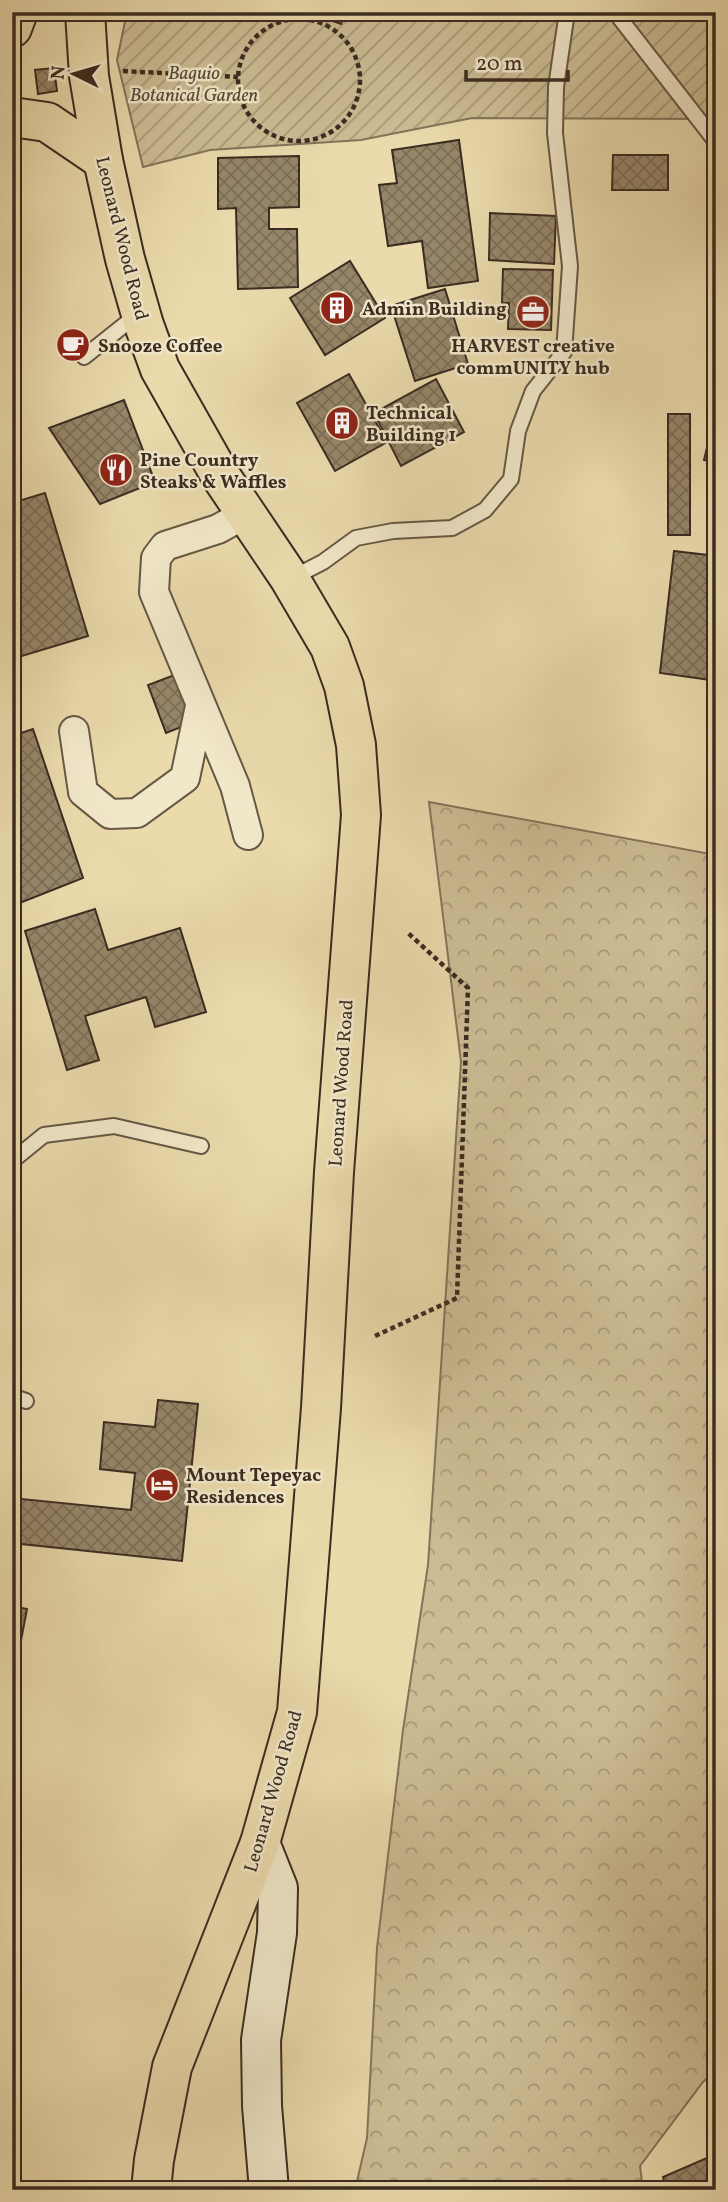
<svg xmlns="http://www.w3.org/2000/svg" width="728" height="2202" font-family="Vollkorn,serif">
<style>
.forest{fill:url(#forest-crowns);stroke:#83745a;stroke-width:2}
.garden{fill:url(#garden-furrows);stroke:#83745a;stroke-width:2}
.building{fill:url(#building-cross-hatch);stroke:#3a2c21;stroke-width:2}
.lines{fill:none;stroke-linecap:round;stroke-linejoin:round}
.service-casing{stroke:#665844;stroke-width:18}
.minor-casing{stroke:#665844;stroke-width:32}
.secondary-casing{stroke:#3a2c21;stroke-width:42}
.primary-casing{stroke:#3a2c21;stroke-width:42}
.path{stroke:#3a2c21;stroke-width:4.5;stroke-dasharray:5 3.5;stroke-linecap:butt}
.service{stroke:#f1e7c9;stroke-width:14}
.minor{stroke:#f1e7c9;stroke-width:28}
.secondary{stroke:#f1e7c9;stroke-width:38}
.primary{stroke:#eadaac;stroke-width:38}
.labels{text-anchor:middle;stroke-width:5;stroke-linejoin:round;paint-order:stroke}
.park-label{font-size:19px;font-style:italic;fill:#574938;stroke:#f1e7c9}
.street-label{font-size:19px;fill:#3a2c21;stroke:#f1e7c9}
.poi-label{font-size:19px;font-weight:bold;fill:#3a2c21;stroke:#f1e7c9;text-anchor:start}
</style>
<defs>
<pattern id="forest-crowns" width="20" height="18" patternUnits="userSpaceOnUse" patternTransform="scale(1.75)"><rect width="20" height="18" fill="#ccbc94"/><path d="M2 6a3 3 0 1 1 6 0M12 15a3 3 0 1 1 6 0" fill="none" stroke="#a79978"/></pattern>
<pattern id="garden-furrows" width="10" height="10" patternUnits="userSpaceOnUse" patternTransform="scale(1.75)"><rect width="10" height="10" fill="#ccbc94"/><path d="M-1 1l2-2M0 10L10 0M9 11l2-2" fill="none" stroke="#a79978"/></pattern>
<pattern id="building-cross-hatch" width="8" height="8" patternUnits="userSpaceOnUse" patternTransform="scale(1.75)"><rect width="8" height="8" fill="#968669"/><path d="M0 0l8 8M0 8l8-8" fill="none" stroke="#7b6e56"/></pattern>
</defs>
<rect width="100%" height="100%" fill="#eadaac"/>
<filter id="stains"><feTurbulence type="fractalNoise" baseFrequency=".00286" numOctaves="4"/><feColorMatrix values="0 0 0 0 .2 0 0 0 0 .09 0 0 0 0 .02 0 0 0 .5 -.17"/></filter>
<radialGradient id="worn" r=".72"><stop offset=".6" stop-color="#630" stop-opacity="0"/><stop offset="1" stop-color="#630" stop-opacity=".3"/></radialGradient>
<path class="forest" d="M 429,802 L 716,855 L 716,2070 L 703,2082 L 640,2166 L 643,2190 L 355,2190 L 367,2138 L 377,1948 L 403,1730 L 428,1565 L 461,1062 Z"/>
<path class="garden" d="M 127,12 L 716,12 L 716,119 L 472,118 L 361,140 L 210,150 L 143,167 L 117,60 Z"/>
<g class="building">
<path d="M 313,12 L 345,12 L 341,24 L 313,14 Z"/>
<path d="M 54,68 L 57,91 L 38,94 L 35,70 Z"/>
<path d="M 459,140 L 478,281 L 428,288 L 422,241 L 388,246 L 379,185 L 397,183 L 392,150 Z"/>
<path d="M 613,155 L 668,155 L 668,190 L 612,190 Z"/>
<path d="M 299,156 L 299,207 L 269,208 L 269,229 L 297,229 L 298,287 L 238,289 L 236,208 L 218,209 L 218,158 Z"/>
<path d="M 490,213 L 556,216 L 554,264 L 489,260 Z"/>
<path d="M 350,261 L 385,318 L 325,355 L 290,298 Z"/>
<path d="M 503,269 L 553,270 L 551,330 L 508,329 L 509,303 L 502,303 Z"/>
<path d="M 445,289 L 468,364 L 415,381 L 391,306 Z"/>
<path d="M 349,374 L 387,442 L 335,471 L 297,403 Z"/>
<path d="M 436,379 L 464,432 L 401,466 L 374,413 Z"/>
<path d="M 124,400 L 155,482 L 100,504 L 49,428 Z"/>
<path d="M 716,410 L 716,463 L 704,460 Z"/>
<rect x="668" y="414" width="22" height="121"/>
<path d="M 45,493 L 88,636 L 12,659 L 12,503 Z"/>
<path d="M 674,551 L 716,556 L 716,642 L 711,680 L 660,673 Z"/>
<path d="M 177,674 L 194,722 L 166,733 L 148,685 Z"/>
<path d="M 33,729 L 83,878 L 12,906 L 12,736 Z"/>
<path d="M 95,909 L 108,950 L 180,928 L 206,1012 L 155,1027 L 146,997 L 85,1016 L 99,1060 L 67,1070 L 25,931 Z"/>
<path d="M 158,1400 L 198,1404 L 182,1561 L 12,1543 L 12,1498 L 131,1510 L 135,1473 L 100,1469 L 104,1422 L 155,1427 Z"/>
<path d="M 12,1606 L 27,1609 L 14,1677 L 12,1677 Z"/>
<path d="M 716,2154 L 716,2190 L 667,2190 L 663,2177 Z"/>
</g>
<g class="lines">
<g class="service-casing">
<g id="service">
<path d="M 615,12 L 716,142"/>
<path d="M 84,357 L 138,314"/>
<path d="M 292,578 L 323,562 L 356,538 L 393,531 L 452,528 L 485,510 L 511,479 L 518,431 L 533,391 L 564,352 L 570,266 L 555,133 L 556,87 L 567,12"/>
<path d="M 12,1161 L 44,1135 L 114,1126 L 201,1146"/>
<path d="M 12,1396 L 26,1401"/>
</g>
</g>
<g class="minor-casing">
<g id="minor">
<path d="M 245,514 L 218,529 L 165,546 L 156,558 L 154,592 L 235,786 L 248,835"/>
<path d="M 74,731 L 83,792 L 110,814 L 137,813 L 185,778 L 200,706"/>
</g>
</g>
<g class="secondary-casing">
<path id="secondary" d="M 260,1843 L 278,1888 L 277,1933 L 261,2040 L 262,2106 L 269,2190"/>
</g>
<g class="primary-casing">
<g id="primary">
<path d="M 85,12 L 89,76 L 103,160 L 125,259 L 144,325 L 160,369 L 220,475 L 290,579 L 330,647 L 344,686 L 356,745 L 361,815 L 334,1172 L 321,1408 L 297,1712 L 260,1843 L 172,2067 L 154,2160 L 151,2190"/>
<path d="M 12,28 L 18,12"/>
<path d="M 12,117 L 47,122 L 103,160"/>
</g>
</g>
<g class="path">
<circle cx="299" cy="80" r="61"/>
<path d="M 123,71 L 238,77"/>
<path d="M 375,1336 L 457,1298 L 468,988 L 407,932"/>
</g>
<use href="#service" class="service"/>
<use href="#minor" class="minor"/>
<use href="#secondary" class="secondary"/>
<use href="#primary" class="primary"/>
</g>
<defs>
<g id="building-disc" transform="scale(1.75)"><circle r="9.5" fill="#8f2418" stroke="#f1e7c9"/><path d="M-4-6H4V6H1V3H-1V6H-4ZM-2.5-4.3h1.7v1.8h-1.7ZM.8-4.3h1.7v1.8H.8ZM-2.5-1h1.7V.8h-1.7ZM.8-1h1.7V.8H.8Z" fill="#fff"/></g>
<g id="office-disc" transform="scale(1.75)"><circle r="9.5" fill="#8f2418" stroke="#f1e7c9"/><path d="M-6-3h4V-5.5h4V-3h4V5H-6ZM-1-4.5V-3h2v-1.5ZM-6 0V1H6V0Z" fill="#fff"/></g>
<g id="cafe-disc" transform="scale(1.75)"><circle r="9.5" fill="#8f2418" stroke="#f1e7c9"/><path d="M-5.5-4.5H6V0H3Q3 3.5 0 3.5H-2.5Q-5.5 3.5-5.5 0ZM3-3.2v2h1.7v-2ZM-6 4.5H4V6H-6Z" fill="#fff"/></g>
<g id="restaurant-disc" transform="scale(1.75)"><circle r="9.5" fill="#8f2418" stroke="#f1e7c9"/><path d="M-5-6h1v4h1v-4h1v4h1v-4h1v5L-1.5 .5V6h-2V.5L-5-1ZM5-6V6H3V1.5H1.5Q1.5-4 5-6Z" fill="#fff"/></g>
<g id="hotel-disc" transform="scale(1.75)"><circle r="9.5" fill="#8f2418" stroke="#f1e7c9"/><path d="M-6-4.5h1.5V1H6V5H4.5V3h-9V5H-6ZM-4 0a1.8 1.8 0 1 1 3.6 0ZM.5 0V-2.5h3Q6-2.5 6 0Z" fill="#fff"/></g>
</defs>
<g fill-rule="evenodd">
<use href="#building-disc" x="337" y="308"/>
<use href="#office-disc" x="533" y="312"/>
<use href="#cafe-disc" x="73" y="345"/>
<use href="#building-disc" x="342" y="423"/>
<use href="#restaurant-disc" x="116" y="470"/>
<use href="#hotel-disc" x="162" y="1485"/>
</g>
<g class="labels">
<g class="park-label">
<text x="194" y="79">Baguio<tspan x="194" dy="22">Botanical Garden</tspan></text>
</g>
<g class="street-label">
<text transform="translate(123 238) rotate(76)" y="7">Leonard Wood Road</text>
<text transform="translate(340 1083) rotate(-86)" y="7">Leonard Wood Road</text>
<text transform="translate(272 1791) rotate(-74)" y="7">Leonard Wood Road</text>
</g>
<g class="poi-label">
<text x="362" y="315">Admin Building</text>
<text x="98" y="352">Snooze Coffee</text>
<text x="533" y="352" text-anchor="middle">HARVEST creative<tspan x="533" dy="22">commUNITY hub</tspan></text>
<text x="366" y="419">Technical<tspan x="366" dy="22">Building 1</tspan></text>
<text x="140" y="466">Pine Country<tspan x="140" dy="22">Steaks &amp; Waffles</tspan></text>
<text x="186" y="1481">Mount Tepeyac<tspan x="186" dy="22">Residences</tspan></text>
</g>
</g>
<rect width="728" height="2202" fill="none" stroke="#eadaac" stroke-width="42"/>
<rect x="14" y="14" width="700" height="2174" fill="none" stroke="#3a2c21" stroke-width="3.5"/>
<rect x="21" y="21" width="686" height="2160" fill="none" stroke="#3a2c21" stroke-width="2"/>
<g transform="translate(74 74) rotate(275)" stroke="#f1e7c9" stroke-width="5" paint-order="stroke">
<path d="M0-5L12 26L0 18L-12 26Z" fill="#3a2c21"/>
<text y="-10" font-size="19" font-weight="bold" text-anchor="middle" fill="#3a2c21">N</text>
</g>
<path d="M466 70v10h102v-10" fill="none" stroke="#3a2c21" stroke-width="3.5"/>
<text x="476" y="70" font-size="21" fill="#3a2c21" stroke="#f1e7c9" stroke-width="5" paint-order="stroke">20 m</text>
<rect width="100%" height="100%" filter="url(#stains)"/>
<rect width="100%" height="100%" fill="url(#worn)"/>
</svg>
